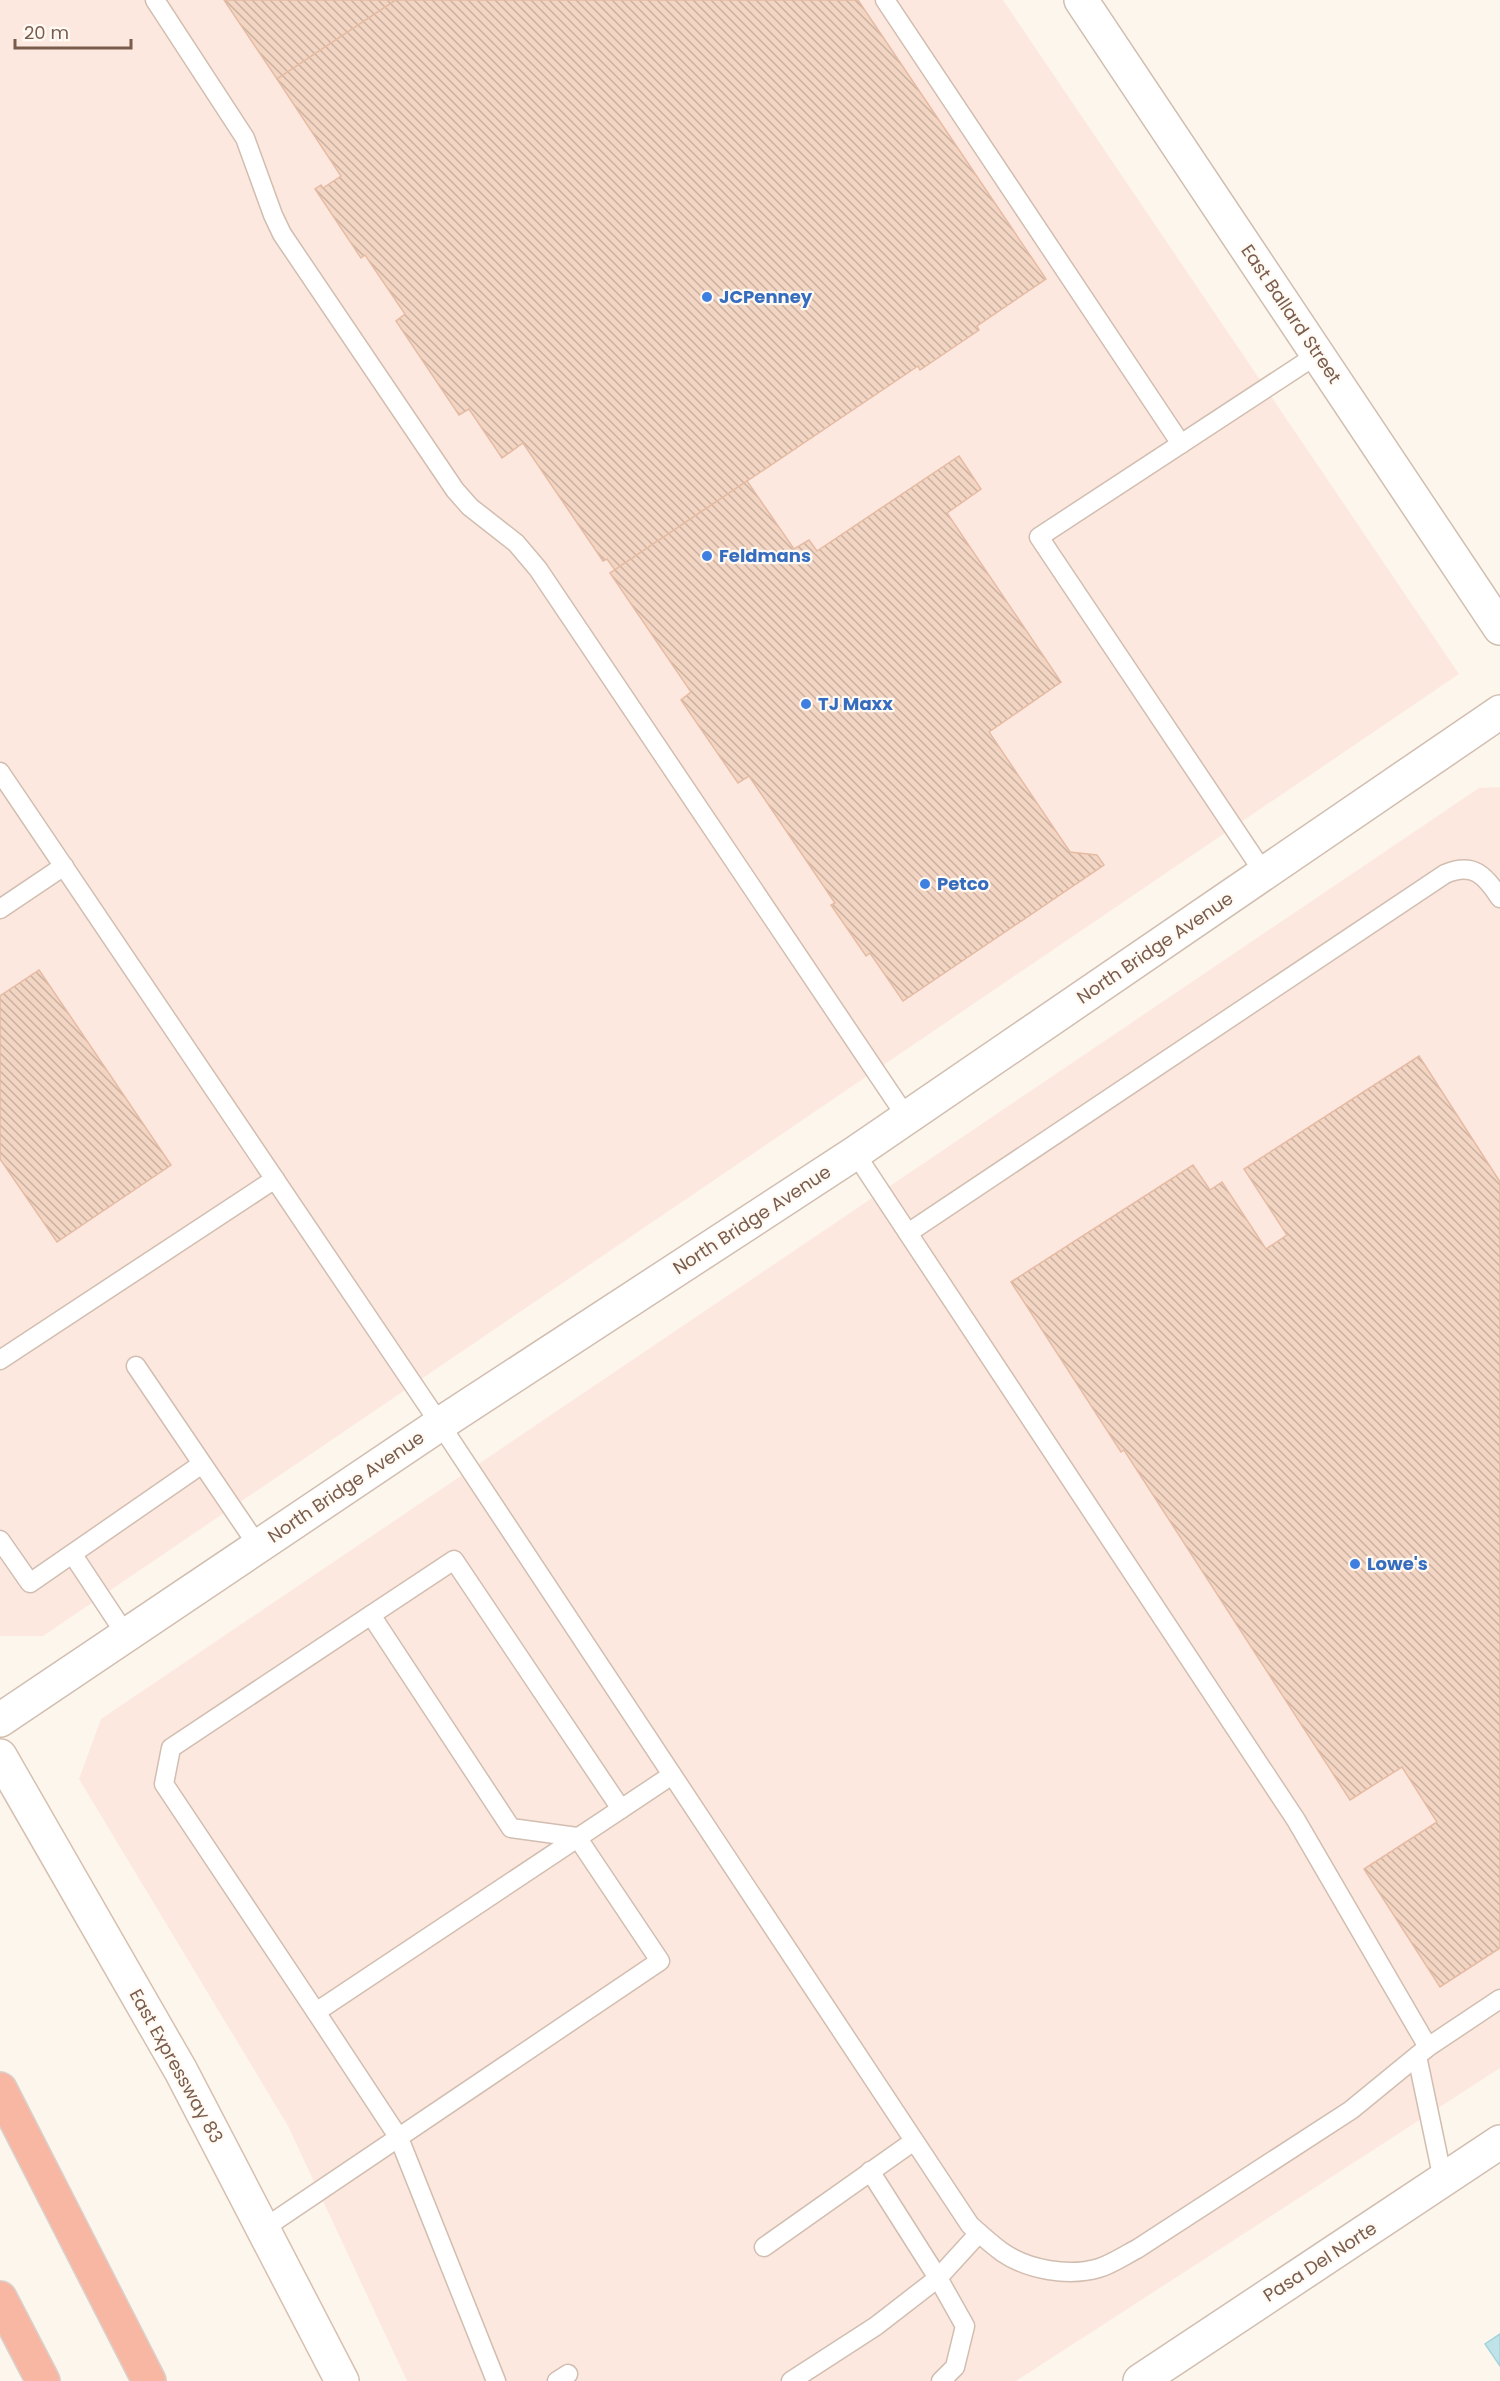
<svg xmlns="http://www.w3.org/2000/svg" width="1500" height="2381" font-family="Poppins,sans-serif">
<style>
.commercial{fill:#fde8e0}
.water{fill:#bfe3e8;stroke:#a5d3da;stroke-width:1.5}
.building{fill:url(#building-back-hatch);stroke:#e6bba3;stroke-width:1.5}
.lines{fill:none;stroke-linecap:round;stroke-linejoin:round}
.service-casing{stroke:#d1beb0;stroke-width:21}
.tertiary-casing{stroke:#d1beb0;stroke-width:36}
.secondary-casing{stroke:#d6c0b0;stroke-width:36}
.motorway-casing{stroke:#dad1cd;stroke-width:36}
.service{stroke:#fff;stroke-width:18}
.tertiary{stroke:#fff;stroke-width:33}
.secondary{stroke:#fff;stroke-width:33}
.motorway{stroke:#f7b7a3;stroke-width:33}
.shop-dot{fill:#3f7fe0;stroke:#fffaf3;stroke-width:2}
.labels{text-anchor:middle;stroke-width:4.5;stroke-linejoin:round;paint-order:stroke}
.shop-label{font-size:18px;font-weight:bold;fill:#366cbe;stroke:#fffaf3;text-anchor:start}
.street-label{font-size:18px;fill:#7a5c4d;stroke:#fffaf3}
</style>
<defs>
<pattern id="building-back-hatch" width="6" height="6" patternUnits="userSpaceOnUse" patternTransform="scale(1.5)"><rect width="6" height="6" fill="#f3d5c3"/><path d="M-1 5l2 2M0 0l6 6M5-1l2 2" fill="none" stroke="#cab0a1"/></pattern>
</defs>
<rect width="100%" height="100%" fill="#fdf6ec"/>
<g class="commercial">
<path d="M 0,0 L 1003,0 L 1459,674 L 43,1636 L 0,1636 Z"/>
<path d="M 1500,787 L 1500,2068 L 1016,2381 L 407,2381 L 288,2126 L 79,1779 L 101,1719 L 1479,788 Z"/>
</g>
<path class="water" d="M 1500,2334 L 1500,2366 L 1485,2344 Z"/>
<g class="building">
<path d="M 224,0 L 396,0 L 277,79 Z"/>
<path d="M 396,0 L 858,0 L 1046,279 L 977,326 L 979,330 L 920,370 L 918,366 L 615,570 L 607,559 L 603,561 L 523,443 L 502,458 L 469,409 L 459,415 L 396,321 L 405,314 L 365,255 L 361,258 L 315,189 L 321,185 L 323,188 L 341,176 L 277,79 Z"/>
<path d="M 959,456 L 981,489 L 947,513 L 1061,682 L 989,732 L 1070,852 L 1097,855 L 1104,865 L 903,1001 L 870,953 L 866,956 L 831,905 L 835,903 L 749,776 L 738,783 L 681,700 L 691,692 L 610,573 L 747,481 L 794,549 L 809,540 L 817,551 Z"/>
<path d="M 39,970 L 171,1165 L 57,1242 L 0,1159 L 0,996 Z"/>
<path d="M 1419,1056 L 1500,1182 L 1500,1948 L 1440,1987 L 1364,1869 L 1437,1822 L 1402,1767 L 1350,1800 L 1124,1450 L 1121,1452 L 1011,1282 L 1193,1165 L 1210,1190 L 1222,1182 L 1266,1249 L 1287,1235 L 1244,1169 Z"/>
</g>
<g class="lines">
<g class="service-casing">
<g id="service">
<path d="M 155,0 L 245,138 L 273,215 L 282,234 L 455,490 L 470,507 L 516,543 L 538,569 L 907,1118"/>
<path d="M 885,0 L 1181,444"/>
<path d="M 0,772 L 440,1424 L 970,2225 C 980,2234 991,2244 1002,2252 C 1028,2270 1069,2277 1099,2268 C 1112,2264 1125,2255 1137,2249 L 1351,2110 L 1428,2047 L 1500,1999"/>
<path d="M 1264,873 L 1039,537 L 1318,354"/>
<path d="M 0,909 L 64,866"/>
<path d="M 855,1153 L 1296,1820 L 1428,2047"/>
<path d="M 908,1233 L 1445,874 C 1473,862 1485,875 1500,898"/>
<path d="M 0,1360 L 275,1179"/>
<path d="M 136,1366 L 258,1546"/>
<path d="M 0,1540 L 30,1583 L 202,1464"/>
<path d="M 73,1555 L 126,1635"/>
<path d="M 371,1615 L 171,1748 L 164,1784 L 316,2012 L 621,1809"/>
<path d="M 316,2012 L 399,2138 L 496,2381"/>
<path d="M 1417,2056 L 1443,2180"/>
<path d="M 870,2171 L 938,2278 L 965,2326 L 955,2367 L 941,2381"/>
<path d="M 263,2229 L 660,1961 L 577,1837 L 511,1828 L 371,1615 L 454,1560 L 621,1809 L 672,1775"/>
<path d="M 764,2247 L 914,2141"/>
<path d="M 557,2381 L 568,2374"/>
<path d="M 791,2381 L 876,2326 L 938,2278 L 979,2233"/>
</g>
</g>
<g class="tertiary-casing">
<g id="tertiary">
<path d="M 1081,0 L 1500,628"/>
<path d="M 0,1720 L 440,1424 L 855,1153 L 1500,712"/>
<path d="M 1140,2381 L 1500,2142"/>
</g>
</g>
<g class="secondary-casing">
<path id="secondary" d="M 0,1756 L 181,2071 L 342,2381"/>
</g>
<g class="motorway-casing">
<g id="motorway">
<path d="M 0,2089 L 149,2381"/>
<path d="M 0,2298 L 43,2381"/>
</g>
</g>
<use href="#service" class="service"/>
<use href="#tertiary" class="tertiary"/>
<use href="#secondary" class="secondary"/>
<use href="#motorway" class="motorway"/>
</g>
<g class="shop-dot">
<circle cx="707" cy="297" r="6"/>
<circle cx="707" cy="556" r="6"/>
<circle cx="806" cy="704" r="6"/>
<circle cx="925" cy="884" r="6"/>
<circle cx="1355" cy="1564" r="6"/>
</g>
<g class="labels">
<g class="shop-label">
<text x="719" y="303">JCPenney</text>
<text x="719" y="562">Feldmans</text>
<text x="818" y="710">TJ Maxx</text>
<text x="937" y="890">Petco</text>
<text x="1367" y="1570">Lowe's</text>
</g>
<g class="street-label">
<text transform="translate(1291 314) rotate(56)" y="6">East Ballard Street</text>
<text transform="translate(1155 948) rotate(-34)" y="6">North Bridge Avenue</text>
<text transform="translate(752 1220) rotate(-33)" y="6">North Bridge Avenue</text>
<text transform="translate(346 1487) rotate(-34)" y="6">North Bridge Avenue</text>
<text transform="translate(176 2066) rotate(61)" y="6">East Expressway 83</text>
<text transform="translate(1320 2262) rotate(-33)" y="6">Pasa Del Norte</text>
</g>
</g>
<path d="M15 39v9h116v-9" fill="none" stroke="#7a5c4d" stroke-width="3"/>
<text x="24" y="39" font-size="18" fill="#7a5c4d" stroke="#fffaf3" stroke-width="4.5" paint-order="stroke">20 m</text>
</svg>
